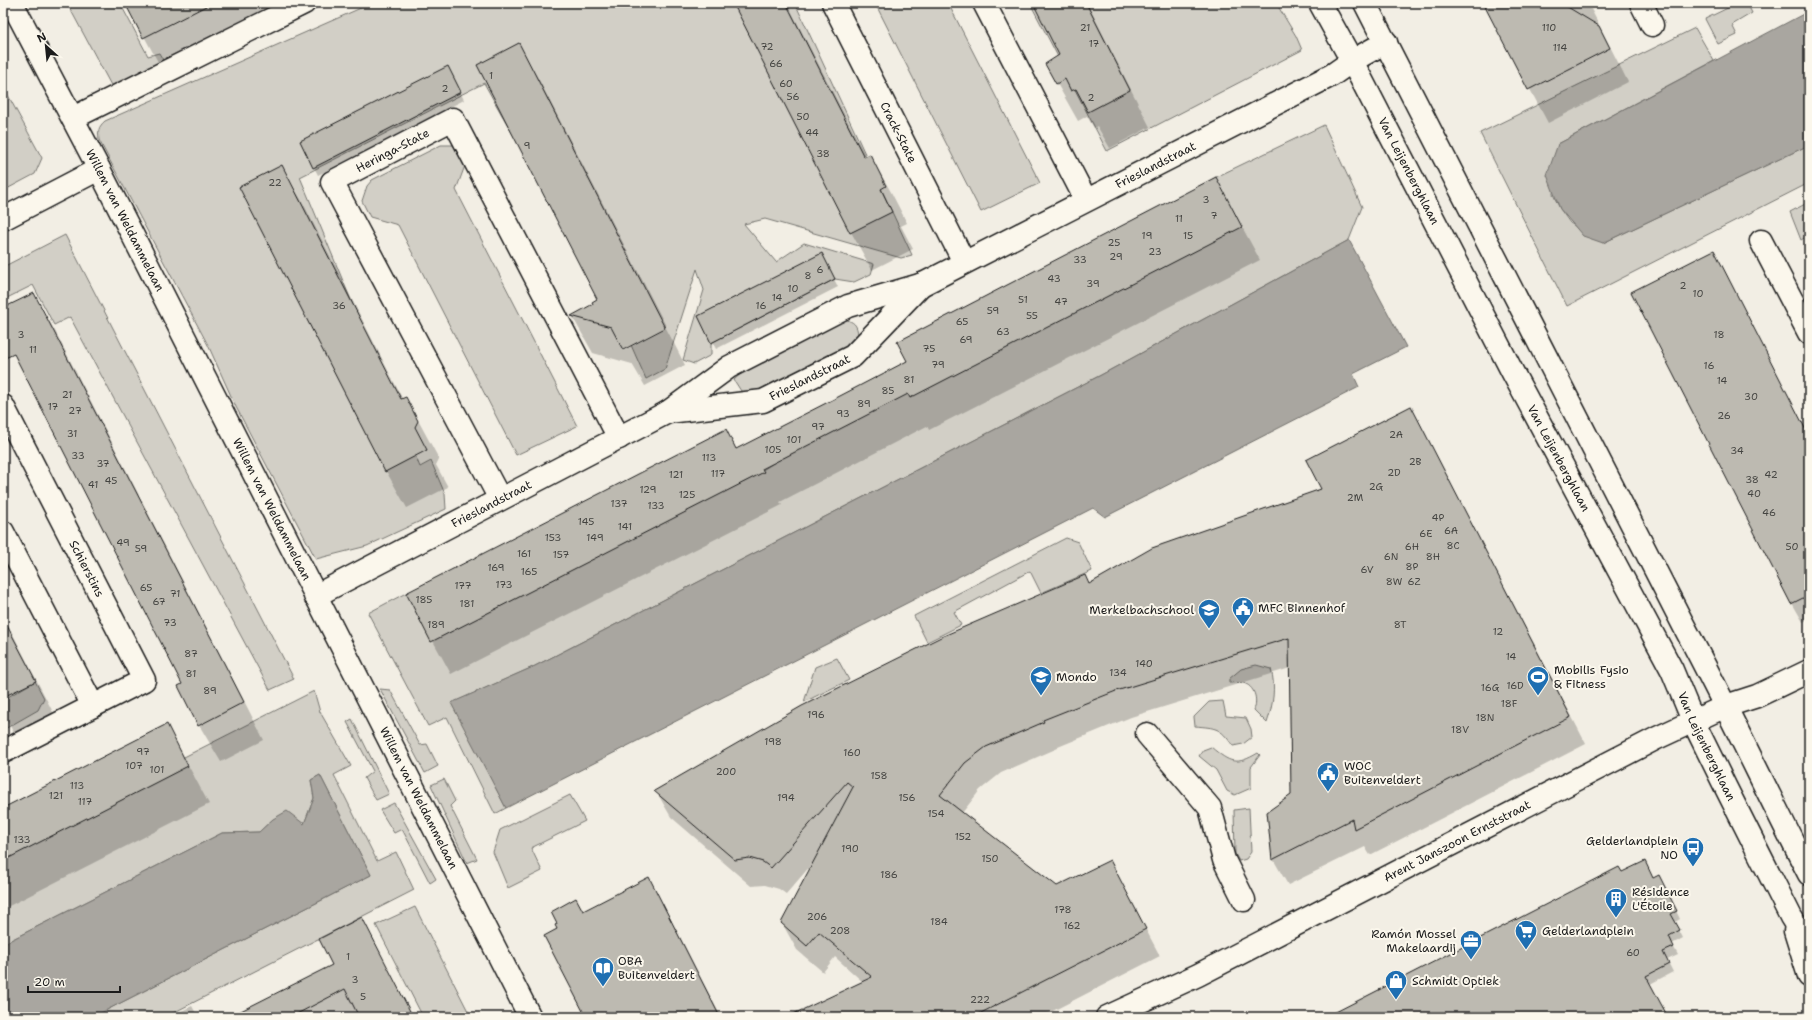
<svg xmlns="http://www.w3.org/2000/svg" width="1812" height="1020" font-family="'Shantell Sans',sans-serif">
<style>
.green{fill:#d2cfc6;stroke:#777671}
.water{fill:#a9a6a0;stroke:#716f6b}
.shadow{fill:#0003}
.building{fill:#bdbab1;stroke:#1c1c1c}
.lines{fill:none;stroke-linecap:round;stroke-linejoin:round}
.street-casing{stroke:#1c1c1c;stroke-width:25}
.secondary-casing{stroke:#1c1c1c;stroke-width:25}
.street{stroke:#fbf7ec;stroke-width:22}
.secondary{stroke:#fbf7ec;stroke-width:22}
.labels{text-anchor:middle;stroke-width:4;stroke-linejoin:round;paint-order:stroke}
.number-label{font-size:10px;fill:#444441}
.street-label{font-size:12px;fill:#1c1c1c;stroke:#fbf7ec}
.poi-label{font-size:12px;fill:#1c1c1c;stroke:#fbf7ec;text-anchor:start}
</style>
<rect width="100%" height="100%" fill="#f2eee4"/>
<filter id="ink" filterUnits="userSpaceOnUse"><feTurbulence type="fractalNoise" baseFrequency=".025" numOctaves="2"/><feDisplacementMap in="SourceGraphic" scale="8" xChannelSelector="R" yChannelSelector="G"/><feConvolveMatrix kernelMatrix="1 2 1 2 8 2 1 2 1" color-interpolation-filters="sRGB"/></filter>
<g filter="url(#ink)">
<g class="green">
<path d="M 67,3 L 120,3 L 148,56 L 159,53 L 167,67 L 113,89 Z"/>
<path d="M 372,3 L 795,3 L 912,255 L 901,258 L 765,219 L 744,224 L 776,262 L 804,243 L 874,264 L 871,274 L 854,282 L 835,279 L 711,343 L 711,355 L 694,364 L 683,360 L 704,290 L 697,269 L 665,369 L 646,379 L 631,345 L 484,83 L 300,177 L 420,467 L 431,461 L 445,494 L 446,509 L 367,546 L 316,559 L 236,407 L 208,345 L 99,140 C 98,131 98,127 105,121 Z"/>
<path d="M 875,3 L 948,3 L 1040,183 L 981,212 Z"/>
<path d="M 1030,3 L 1276,3 L 1296,36 L 1302,50 L 1107,151 Z"/>
<path d="M 1738,3 L 1747,3 L 1752,13 L 1732,25 L 1737,35 L 1718,44 L 1705,19 Z"/>
<path d="M 1695,28 L 1714,61 L 1558,144 L 1553,194 L 1560,209 L 1570,223 L 1603,243 L 1809,145 L 1809,183 L 1567,306 L 1480,133 Z"/>
<path d="M 3,86 L 42,158 L 35,174 L 3,191 Z"/>
<path d="M 1324,125 L 1362,207 L 1349,240 L 1101,375 L 533,667 L 452,703 L 506,808 L 495,814 L 447,717 L 428,726 L 368,613 L 406,593 L 744,482 L 1216,177 Z"/>
<path d="M 441,145 L 453,145 L 462,150 L 466,163 L 456,190 L 577,426 L 516,455 L 398,225 L 370,217 L 362,201 L 367,186 L 372,180 Z"/>
<path d="M 1809,202 L 1809,235 L 1801,240 L 1790,212 Z"/>
<path d="M 65,235 L 294,679 L 270,690 L 70,317 L 54,325 L 33,285 L 3,300 L 3,267 Z"/>
<path d="M 844,319 C 854,322 857,324 858,335 L 851,344 L 758,393 L 741,391 L 734,380 L 747,368 Z"/>
<path d="M 1066,538 L 1078,542 L 1092,571 L 1041,593 L 1030,571 L 954,612 L 961,625 L 927,642 L 914,616 Z"/>
<path d="M 837,658 L 849,680 L 804,702 L 815,667 Z"/>
<path d="M 1256,665 L 1271,669 C 1276,687 1273,705 1267,723 L 1254,710 C 1258,700 1255,686 1243,683 C 1239,682 1233,683 1229,683 L 1229,679 L 1241,669 Z"/>
<path d="M 35,681 L 44,698 L 38,710 L 3,730 L 3,700 Z"/>
<path d="M 380,689 L 390,690 L 420,745 L 427,744 L 438,766 L 425,773 Z"/>
<path d="M 314,691 L 320,712 L 351,766 L 334,775 L 377,861 L 396,852 L 414,890 L 165,1017 L 93,1017 L 371,875 L 320,775 L 311,780 L 314,798 L 304,824 L 273,819 L 259,832 L 222,833 L 3,944 L 3,849 Z"/>
<path d="M 1223,701 L 1226,716 L 1246,718 L 1251,729 L 1252,737 L 1243,744 L 1233,746 C 1220,727 1216,728 1195,726 L 1194,717 L 1209,702 Z"/>
<path d="M 352,719 L 389,794 L 376,800 L 364,778 L 373,771 L 347,722 Z"/>
<path d="M 1211,747 C 1230,763 1236,766 1258,753 L 1260,755 L 1251,767 L 1251,788 L 1235,795 L 1227,791 L 1216,770 L 1199,756 L 1203,750 Z"/>
<path d="M 444,779 L 455,801 L 450,806 L 477,859 L 467,863 L 431,785 Z"/>
<path d="M 570,795 L 585,821 L 531,848 L 542,871 L 508,888 L 493,852 L 500,830 Z"/>
<path d="M 394,803 L 436,879 L 430,883 L 402,829 L 394,833 L 380,810 Z"/>
<path d="M 1249,808 L 1251,852 L 1246,859 L 1239,861 L 1235,854 L 1234,810 Z"/>
<path d="M 415,907 L 471,1017 L 423,1017 L 376,925 Z"/>
</g>
<g class="water">
<path d="M 1809,11 L 1809,145 L 1603,243 L 1583,236 L 1560,209 L 1547,175 L 1558,144 Z"/>
<path d="M 1349,240 L 1406,347 L 1353,374 L 1359,387 L 1105,517 L 1093,508 L 506,808 L 451,703 L 533,667 L 1101,375 Z"/>
<path d="M 320,775 L 371,875 L 93,1017 L 3,1017 L 3,944 L 222,833 L 259,832 L 273,819 L 287,811 L 304,824 L 314,798 L 311,780 Z"/>
</g>
<g class="shadow">
<path d="M 126,3 L 328,3 L 170,84 Z"/>
<path d="M 734,3 L 787,3 L 866,157 L 870,155 L 891,192 L 907,223 L 901,226 L 913,249 L 872,270 L 851,232 Z"/>
<path d="M 1034,3 L 1087,3 L 1150,127 L 1110,148 L 1097,126 L 1094,128 L 1087,116 L 1078,121 L 1046,64 L 1061,56 Z"/>
<path d="M 1484,3 L 1588,3 L 1628,82 L 1548,123 Z"/>
<path d="M 519,45 L 540,82 L 666,326 L 623,349 L 623,351 L 666,328 L 685,365 L 645,386 L 632,364 L 593,353 L 572,316 L 594,305 L 598,299 Z"/>
<path d="M 452,74 L 464,100 L 318,175 L 301,142 Z"/>
<path d="M 281,166 L 303,203 L 403,400 L 406,398 L 439,459 L 436,465 L 448,487 L 407,508 L 386,471 Z"/>
<path d="M 1216,179 L 1260,260 L 929,430 L 927,426 L 780,502 L 782,505 L 451,674 L 407,593 L 725,430 L 736,450 L 908,362 Z"/>
<path d="M 825,261 L 838,287 L 716,349 L 699,317 Z"/>
<path d="M 1724,270 L 1809,436 L 1809,619 L 1803,622 L 1792,603 Z"/>
<path d="M 33,294 L 55,331 L 264,740 L 221,762 L 199,725 L 184,684 L 3,331 L 3,309 Z"/>
<path d="M 1411,407 L 1586,744 L 1370,855 L 1365,847 L 1288,885 L 1273,859 L 1292,795 L 1290,668 L 1131,717 L 1058,747 L 1058,748 L 1001,773 L 980,790 L 962,813 L 1057,888 L 1110,862 L 1160,956 L 1041,1017 L 790,1017 L 863,982 L 835,957 L 823,972 L 797,950 L 782,923 L 812,864 L 786,894 L 779,889 L 765,885 L 751,886 L 671,817 L 656,791 L 1089,585 L 1323,490 Z"/>
<path d="M 3,615 L 56,718 L 17,738 L 3,714 Z"/>
<path d="M 167,726 L 209,804 L 3,909 L 3,809 Z"/>
<path d="M 1622,874 L 1653,879 L 1663,884 L 1680,919 L 1675,922 L 1683,938 L 1672,944 L 1678,955 L 1667,960 L 1673,972 L 1650,984 L 1667,1017 L 1329,1017 Z"/>
<path d="M 648,879 L 664,906 L 721,1017 L 587,1017 L 559,930 L 583,912 Z"/>
<path d="M 361,919 L 413,1017 L 232,1017 L 334,965 Z"/>
<path d="M 192,1006 L 198,1017 L 169,1017 Z"/>
</g>
<g class="building">
<path d="M 125,3 L 212,3 L 143,38 Z"/>
<path d="M 733,3 L 786,3 L 864,157 L 870,154 L 886,186 L 881,189 L 892,212 L 850,233 Z"/>
<path d="M 1033,3 L 1086,3 L 1130,90 L 1088,112 L 1076,89 L 1071,91 L 1065,79 L 1056,84 L 1045,64 L 1059,55 Z"/>
<path d="M 1483,3 L 1561,3 L 1599,26 L 1610,48 L 1528,90 Z"/>
<path d="M 519,43 L 665,328 L 623,350 L 611,327 L 571,316 L 593,304 L 592,302 L 597,299 L 477,65 Z"/>
<path d="M 448,66 L 461,92 L 313,168 L 300,141 Z"/>
<path d="M 282,165 L 401,399 L 406,397 L 418,421 L 415,427 L 427,450 L 385,472 L 239,187 Z"/>
<path d="M 1216,177 L 1242,227 L 910,398 L 908,394 L 762,469 L 764,472 L 431,642 L 406,593 L 726,429 L 736,449 L 838,397 L 907,361 L 897,342 Z"/>
<path d="M 1714,250 L 1809,436 L 1809,595 L 1791,604 L 1631,292 Z"/>
<path d="M 822,253 L 835,279 L 711,343 L 698,316 Z"/>
<path d="M 34,293 L 244,702 L 198,726 L 178,686 L 182,684 L 14,354 L 3,359 L 3,308 Z"/>
<path d="M 1411,406 L 1571,717 L 1354,829 L 1352,819 L 1272,860 L 1267,812 L 1291,795 L 1289,638 L 1116,691 L 1043,720 L 1044,722 L 986,747 L 965,763 L 940,795 L 1057,886 L 1110,860 L 1146,929 L 973,1017 L 787,1017 L 872,977 L 819,932 L 807,946 L 781,923 L 853,787 L 847,782 L 771,868 L 763,862 L 749,858 L 735,860 L 654,791 L 802,706 L 941,637 L 1085,575 L 1089,584 L 1152,548 L 1321,489 L 1306,460 Z"/>
<path d="M 3,618 L 36,681 L 3,697 Z"/>
<path d="M 167,724 L 188,766 L 3,861 L 3,808 Z"/>
<path d="M 1645,861 L 1653,878 L 1659,875 L 1677,911 L 1671,914 L 1680,930 L 1669,936 L 1674,947 L 1663,952 L 1669,964 L 1646,976 L 1668,1017 L 1326,1017 L 1619,867 L 1622,872 Z"/>
<path d="M 649,877 L 691,960 L 720,1017 L 586,1017 L 544,936 L 557,929 L 555,925 L 557,924 L 551,912 L 576,898 L 583,911 Z"/>
<path d="M 362,917 L 413,1017 L 359,1017 L 345,989 L 291,1017 L 229,1017 L 332,965 L 319,939 Z"/>
</g>
<g class="lines">
<g class="street-casing">
<g id="street">
<path id="s1" d="M 12,3 L 99,169 L 530,1017"/>
<path id="s2" d="M 833,3 L 964,262"/>
<path d="M 984,3 L 1086,200"/>
<path d="M 1641,3 L 1652,25"/>
<path d="M 73,118 L 304,3"/>
<path d="M 3,219 L 99,169"/>
<path d="M 1761,241 L 1809,333"/>
<path id="s3" d="M 3,406 L 144,680 L 3,752"/>
<path id="s4" d="M 668,412 L 763,401 L 853,356 L 922,284"/>
<path id="s5" d="M 500,499 L 332,182 L 453,119 L 619,438"/>
<path d="M 3,532 L 93,706"/>
<path id="s6" d="M 315,596 L 668,412 L 729,367 L 848,306 L 923,284 L 1332,75 L 1352,61 L 1386,42"/>
<path d="M 1147,734 L 1210,808 L 1224,860 L 1244,900"/>
</g>
</g>
<g class="secondary-casing">
<g id="secondary">
<path id="s7" d="M 1320,3 L 1352,61 L 1513,373 L 1672,670 L 1694,723 L 1726,788 L 1791,917 L 1809,946"/>
<path d="M 1365,3 L 1685,628 C 1728,709 1767,792 1809,874"/>
<path d="M 1795,931 L 1809,976"/>
<path id="s8" d="M 1107,1017 L 1198,975 L 1657,738 L 1726,706 L 1757,696 L 1809,671"/>
</g>
</g>
<use href="#street" class="street"/>
<use href="#secondary" class="secondary"/>
</g>
</g>
<defs>
<g id="civic-pin" transform="scale(1.15)"><path d="M0 17L-7.5 6A9.5 9.5 0 1 1 7.5 6Z" fill="#1f6fb2" stroke="#fbf7ec"/><path d="M-.6-6.5H3V-4.5H.6V-3L4-1V1h2V6H-6V1h2V-1L-.6-3ZM-1.2 2.5V6h2.4V2.5Z" fill="#fff"/></g>
<g id="school-pin" transform="scale(1.15)"><path d="M0 17L-7.5 6A9.5 9.5 0 1 1 7.5 6Z" fill="#1f6fb2" stroke="#fbf7ec"/><path d="M0-5L7-2L0 1L-7-2ZM-4 1L0 2.5L4 1V4Q0 6-4 4Z" fill="#fff"/></g>
<g id="stadium-pin" transform="scale(1.15)"><path d="M0 17L-7.5 6A9.5 9.5 0 1 1 7.5 6Z" fill="#1f6fb2" stroke="#fbf7ec"/><path d="M0-5a6.5 5 0 1 0 0 10a6.5 5 0 1 0 0-10ZM-3.5-1.8h7v3.6h-7Z" fill="#fff"/></g>
<g id="bus-pin" transform="scale(1.15)"><path d="M0 17L-7.5 6A9.5 9.5 0 1 1 7.5 6Z" fill="#1f6fb2" stroke="#fbf7ec"/><path d="M-5-6H5V4H4V6H2V4H-2V6H-4V4H-5ZM-3.5-4V0h7V-4ZM-3.5 1.2v1.5H-2V1.2ZM2 1.2v1.5H3.5V1.2Z" fill="#fff"/></g>
<g id="building-pin" transform="scale(1.15)"><path d="M0 17L-7.5 6A9.5 9.5 0 1 1 7.5 6Z" fill="#1f6fb2" stroke="#fbf7ec"/><path d="M-4-6H4V6H1V3H-1V6H-4ZM-2.5-4.3h1.7v1.8h-1.7ZM.8-4.3h1.7v1.8H.8ZM-2.5-1h1.7V.8h-1.7ZM.8-1h1.7V.8H.8Z" fill="#fff"/></g>
<g id="supermarket-pin" transform="scale(1.15)"><path d="M0 17L-7.5 6A9.5 9.5 0 1 1 7.5 6Z" fill="#1f6fb2" stroke="#fbf7ec"/><path d="M-6-5.5h2.5l.6 2H6L4.5 2H-2.5L-4.4-4H-6ZM-1.5 3.2a1.3 1.3 0 1 0 .1 0ZM3 3.2a1.3 1.3 0 1 0 .1 0Z" fill="#fff"/></g>
<g id="office-pin" transform="scale(1.15)"><path d="M0 17L-7.5 6A9.5 9.5 0 1 1 7.5 6Z" fill="#1f6fb2" stroke="#fbf7ec"/><path d="M-6-3h4V-5.5h4V-3h4V5H-6ZM-1-4.5V-3h2v-1.5ZM-6 0V1H6V0Z" fill="#fff"/></g>
<g id="library-pin" transform="scale(1.15)"><path d="M0 17L-7.5 6A9.5 9.5 0 1 1 7.5 6Z" fill="#1f6fb2" stroke="#fbf7ec"/><path d="M-6-4Q-3-5.5-.7-3.5V5Q-3 3-6 4ZM6-4Q3-5.5 .7-3.5V5Q3 3 6 4Z" fill="#fff"/></g>
<g id="shop-pin" transform="scale(1.15)"><path d="M0 17L-7.5 6A9.5 9.5 0 1 1 7.5 6Z" fill="#1f6fb2" stroke="#fbf7ec"/><path d="M-5-2.5h2.3a2.7 3.5 0 0 1 5.4 0H5L5.5 6h-11ZM-1.5-2.5h3a1.5 2.3 0 0 0-3 0Z" fill="#fff"/></g>
</defs>
<g fill-rule="evenodd">
<use href="#civic-pin" x="1243" y="608"/>
<use href="#school-pin" x="1209" y="610"/>
<use href="#school-pin" x="1041" y="677"/>
<use href="#stadium-pin" x="1538" y="677"/>
<use href="#civic-pin" x="1328" y="773"/>
<use href="#bus-pin" x="1693" y="848"/>
<use href="#building-pin" x="1616" y="899"/>
<use href="#supermarket-pin" x="1526" y="931"/>
<use href="#office-pin" x="1471" y="941"/>
<use href="#library-pin" x="603" y="968"/>
<use href="#shop-pin" x="1396" y="981"/>
</g>
<g class="labels">
<g class="number-label">
<text x="1085" y="31">21</text>
<text x="1549" y="31">110</text>
<text x="1094" y="47">17</text>
<text x="767" y="50">72</text>
<text x="1560" y="51">114</text>
<text x="776" y="67">66</text>
<text x="491" y="79">1</text>
<text x="786" y="87">60</text>
<text x="445" y="92">2</text>
<text x="793" y="100">56</text>
<text x="1091" y="101">2</text>
<text x="803" y="120">50</text>
<text x="812" y="136">44</text>
<text x="527" y="149">9</text>
<text x="823" y="157">38</text>
<text x="275" y="186">22</text>
<text x="1206" y="203">3</text>
<text x="1214" y="219">7</text>
<text x="1179" y="222">11</text>
<text x="1147" y="239">19</text>
<text x="1188" y="239">15</text>
<text x="1114" y="246">25</text>
<text x="1155" y="255">23</text>
<text x="1116" y="260">29</text>
<text x="1080" y="263">33</text>
<text x="820" y="273">6</text>
<text x="808" y="279">8</text>
<text x="1054" y="282">43</text>
<text x="1093" y="287">39</text>
<text x="1683" y="289">2</text>
<text x="793" y="292">10</text>
<text x="1698" y="297">10</text>
<text x="777" y="301">14</text>
<text x="1023" y="303">51</text>
<text x="1061" y="305">47</text>
<text x="339" y="309">36</text>
<text x="761" y="309">16</text>
<text x="993" y="314">59</text>
<text x="1032" y="319">55</text>
<text x="962" y="325">65</text>
<text x="1003" y="335">63</text>
<text x="21" y="338">3</text>
<text x="1719" y="338">18</text>
<text x="966" y="343">69</text>
<text x="929" y="352">75</text>
<text x="33" y="353">11</text>
<text x="938" y="368">79</text>
<text x="1709" y="369">16</text>
<text x="909" y="383">81</text>
<text x="1722" y="384">14</text>
<text x="888" y="394">85</text>
<text x="67" y="398">21</text>
<text x="1751" y="400">30</text>
<text x="864" y="407">89</text>
<text x="53" y="410">17</text>
<text x="75" y="414">27</text>
<text x="843" y="417">93</text>
<text x="1724" y="419">26</text>
<text x="818" y="430">97</text>
<text x="72" y="437">31</text>
<text x="1396" y="438">2A</text>
<text x="794" y="443">101</text>
<text x="773" y="453">105</text>
<text x="1737" y="454">34</text>
<text x="78" y="459">33</text>
<text x="709" y="461">113</text>
<text x="1415" y="465">2B</text>
<text x="103" y="467">37</text>
<text x="1394" y="476">2D</text>
<text x="718" y="477">117</text>
<text x="676" y="478">121</text>
<text x="1771" y="478">42</text>
<text x="1752" y="483">38</text>
<text x="111" y="484">45</text>
<text x="93" y="488">41</text>
<text x="1376" y="490">2G</text>
<text x="648" y="493">129</text>
<text x="1754" y="497">40</text>
<text x="687" y="498">125</text>
<text x="1355" y="501">2M</text>
<text x="619" y="507">137</text>
<text x="656" y="509">133</text>
<text x="1769" y="516">46</text>
<text x="1438" y="521">4P</text>
<text x="586" y="525">145</text>
<text x="625" y="530">141</text>
<text x="1451" y="534">6A</text>
<text x="1426" y="537">6E</text>
<text x="553" y="541">153</text>
<text x="595" y="541">149</text>
<text x="123" y="546">49</text>
<text x="1453" y="549">8C</text>
<text x="1412" y="550">6H</text>
<text x="1792" y="550">50</text>
<text x="141" y="552">59</text>
<text x="524" y="557">161</text>
<text x="561" y="558">157</text>
<text x="1391" y="560">6N</text>
<text x="1433" y="560">8H</text>
<text x="1412" y="570">8P</text>
<text x="496" y="571">169</text>
<text x="1367" y="573">6V</text>
<text x="529" y="575">165</text>
<text x="1394" y="585">8W</text>
<text x="1414" y="585">6Z</text>
<text x="504" y="588">173</text>
<text x="463" y="589">177</text>
<text x="146" y="591">65</text>
<text x="175" y="597">71</text>
<text x="424" y="603">185</text>
<text x="159" y="605">67</text>
<text x="467" y="607">181</text>
<text x="170" y="626">73</text>
<text x="436" y="628">189</text>
<text x="1400" y="628">8T</text>
<text x="1498" y="635">12</text>
<text x="191" y="657">87</text>
<text x="1511" y="660">14</text>
<text x="1144" y="667">140</text>
<text x="1118" y="676">134</text>
<text x="191" y="677">81</text>
<text x="1515" y="689">16D</text>
<text x="1490" y="691">16G</text>
<text x="210" y="694">89</text>
<text x="1509" y="707">18F</text>
<text x="816" y="718">196</text>
<text x="1485" y="721">18N</text>
<text x="1460" y="733">18V</text>
<text x="773" y="745">198</text>
<text x="143" y="755">97</text>
<text x="852" y="756">160</text>
<text x="134" y="769">107</text>
<text x="157" y="773">101</text>
<text x="726" y="775">200</text>
<text x="879" y="779">158</text>
<text x="77" y="789">113</text>
<text x="56" y="799">121</text>
<text x="786" y="801">194</text>
<text x="907" y="801">156</text>
<text x="85" y="805">117</text>
<text x="936" y="817">154</text>
<text x="963" y="840">152</text>
<text x="22" y="843">133</text>
<text x="850" y="852">190</text>
<text x="990" y="862">150</text>
<text x="889" y="878">186</text>
<text x="1063" y="913">178</text>
<text x="817" y="920">206</text>
<text x="939" y="925">184</text>
<text x="1072" y="929">162</text>
<text x="840" y="934">208</text>
<text x="1633" y="956">60</text>
<text x="348" y="960">1</text>
<text x="355" y="983">3</text>
<text x="363" y="1000">5</text>
<text x="980" y="1003">222</text>
</g>
<g class="street-label">
<text dy="4" stroke="none"><textPath href="#s2" startOffset="145">Crack-State</textPath></text>
<text dy="4" stroke="none"><textPath href="#s5" startOffset="427">Heringa-State</textPath></text>
<text dy="4" stroke="none"><textPath href="#s6" startOffset="947">Frieslandstraat</textPath></text>
<text dy="4" stroke="none"><textPath href="#s7" startOffset="190">Van Leijenberghlaan</textPath></text>
<text dy="4" stroke="none"><textPath href="#s1" startOffset="245">Willem van Weldammelaan</textPath></text>
<text dy="4" stroke="none"><textPath href="#s4" startOffset="148">Frieslandstraat</textPath></text>
<text dy="4" stroke="none"><textPath href="#s7" startOffset="514">Van Leijenberghlaan</textPath></text>
<text dy="4" stroke="none"><textPath href="#s6" startOffset="199">Frieslandstraat</textPath></text>
<text dy="4" stroke="none"><textPath href="#s1" startOffset="569">Willem van Weldammelaan</textPath></text>
<text dy="4" stroke="none"><textPath href="#s3" startOffset="183">Schierstins</textPath></text>
<text dy="4" stroke="none"><textPath href="#s7" startOffset="838">Van Leijenberghlaan</textPath></text>
<text dy="4" stroke="none"><textPath href="#s1" startOffset="893">Willem van Weldammelaan</textPath></text>
<text dy="4" stroke="none"><textPath href="#s8" startOffset="392">Arent Janszoon Ernststraat</textPath></text>
</g>
<g class="poi-label">
<text x="1258" y="612">MFC Binnenhof</text>
<text x="1194" y="614" text-anchor="end">Merkelbachschool</text>
<text x="1554" y="674">Mobilis Fysio<tspan x="1554" dy="14">&amp; Fitness</tspan></text>
<text x="1056" y="681">Mondo</text>
<text x="1344" y="770">WOC<tspan x="1344" dy="14">Buitenveldert</tspan></text>
<text x="1678" y="845" text-anchor="end">Gelderlandplein<tspan x="1678" dy="14">NO</tspan></text>
<text x="1632" y="896">Résidence<tspan x="1632" dy="14">L'Étoile</tspan></text>
<text x="1542" y="935">Gelderlandplein</text>
<text x="1456" y="938" text-anchor="end">Ramón Mossel<tspan x="1456" dy="14">Makelaardij</tspan></text>
<text x="618" y="965">OBA<tspan x="618" dy="14">Buitenveldert</tspan></text>
<text x="1412" y="985">Schmidt Optiek</text>
</g>
</g>
<rect width="1812" height="1020" fill="none" stroke="#fbf7ec" stroke-width="16"/>
<rect x="8" y="8" width="1796" height="1004" fill="none" stroke="#1c1c1c" stroke-width="1.5" filter="url(#ink)"/>
<g transform="translate(46 46) rotate(333)" stroke="#fbf7ec" stroke-width="3" paint-order="stroke">
<path d="M0-3L7 15L0 10L-7 15Z" fill="#1c1c1c"/>
<text y="-6" font-size="11" font-weight="bold" text-anchor="middle" fill="#1c1c1c">N</text>
</g>
<path d="M28 986v6h92v-6" fill="none" stroke="#1c1c1c" stroke-width="2"/>
<text x="34" y="986" font-size="12" fill="#1c1c1c" stroke="#fbf7ec" stroke-width="3" paint-order="stroke">20 m</text>
</svg>
